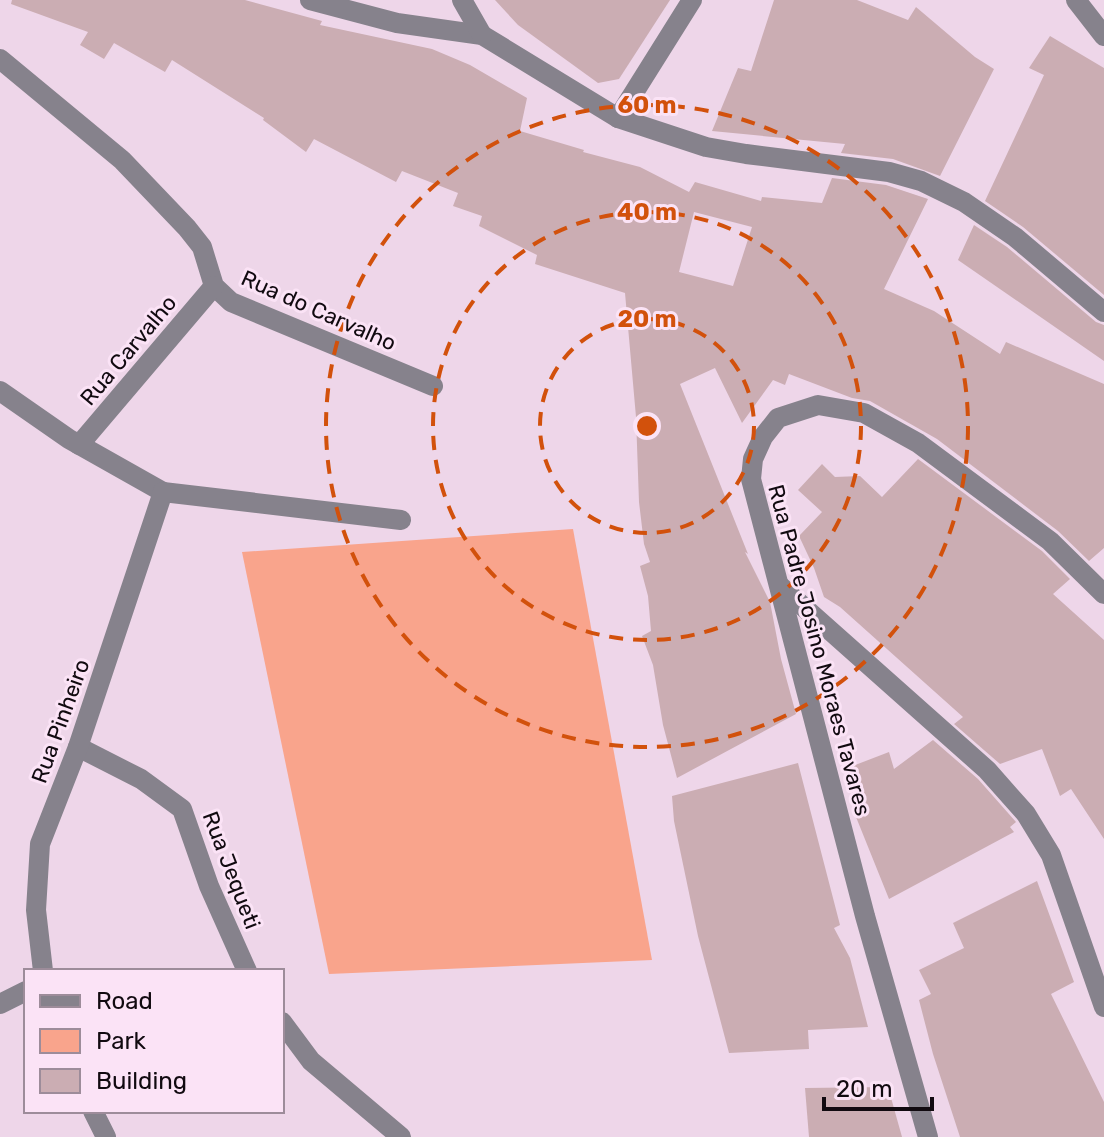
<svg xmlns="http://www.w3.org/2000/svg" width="1104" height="1137" font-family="Rubik,sans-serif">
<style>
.green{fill:#f9a48c}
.building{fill:#cbadb3;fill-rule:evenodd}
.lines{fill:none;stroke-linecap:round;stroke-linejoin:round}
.minor{stroke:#86828c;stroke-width:20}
.ring{fill:none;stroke:#d2510c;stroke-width:4;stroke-dasharray:14 10}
.labels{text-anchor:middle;stroke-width:6;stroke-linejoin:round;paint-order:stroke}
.street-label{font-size:22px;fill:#110a10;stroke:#fbe3f6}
.centre{fill:#d2510c;stroke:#fbe3f6;stroke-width:4}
.ring-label{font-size:24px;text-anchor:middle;font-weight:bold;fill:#d2510c;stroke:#fbe3f6;stroke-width:6;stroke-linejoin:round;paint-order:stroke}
</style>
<rect width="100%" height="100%" fill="#eed6e9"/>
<path class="green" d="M 573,529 L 652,960 L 329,974 L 242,552 Z"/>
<g class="building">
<path d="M 12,0 L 245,0 L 322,21 L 320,25 L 432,49 L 470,65 L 527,98 L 520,131 L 584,150 L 583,152 L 640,167 L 689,192 L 695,182 L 761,201 L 762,197 L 822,203 L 832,178 L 886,185 L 928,199 L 884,289 L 934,311 L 1000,354 L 1006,342 L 1104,384 L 1104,548 L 1089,561 L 1058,531 L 937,439 L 870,401 L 852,398 L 789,374 L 785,385 L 773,380 L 742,423 L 715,368 L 680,384 L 748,554 L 745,552 L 770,602 L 781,659 L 796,714 L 677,778 L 663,725 L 653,665 L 642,636 L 651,631 L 648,596 L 640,566 L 650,562 L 644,544 L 639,502 L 636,417 L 625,293 L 535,264 L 537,255 L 479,226 L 482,216 L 453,206 L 458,193 L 402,171 L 396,182 L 314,139 L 306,152 L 263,120 L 264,118 L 172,60 L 165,72 L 114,43 L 104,59 L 80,45 L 88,32 L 11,4 ZM 694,212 L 752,227 L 733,286 L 679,272 Z"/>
<path d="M 495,0 L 670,0 L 619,79 L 598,83 L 518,25 Z"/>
<path d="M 774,0 L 857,0 L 908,20 L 916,7 L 975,57 L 994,69 L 940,176 L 893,159 L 841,153 L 845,144 L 712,131 L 738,68 L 751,71 Z"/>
<path d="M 1050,36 L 1104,68 L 1104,295 L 1023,227 L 985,201 L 1044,75 L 1029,68 Z"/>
<path d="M 974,225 L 1007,247 L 1096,322 L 1104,325 L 1104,361 L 958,260 Z"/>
<path d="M 918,459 L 1042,551 L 1070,579 L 1053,594 L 1104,640 L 1104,839 L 1071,789 L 1060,796 L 1042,749 L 1000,764 L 954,724 L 963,717 L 840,607 L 824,597 L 814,568 L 799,536 L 822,512 L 798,490 L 822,464 L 835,477 L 860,476 L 882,497 Z"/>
<path d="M 933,740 L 978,779 L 1016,822 L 1010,827 L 1014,832 L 889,899 L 854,812 L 850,767 L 889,752 L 894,769 Z"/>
<path d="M 798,763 L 840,925 L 834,928 L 850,958 L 868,1027 L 808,1030 L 809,1049 L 729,1053 L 698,936 L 674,821 L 672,796 Z"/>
<path d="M 1037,881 L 1074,982 L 1051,994 L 1104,1102 L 1104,1137 L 960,1137 L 933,1054 L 919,1000 L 931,994 L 919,970 L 964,948 L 953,923 Z"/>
<path d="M 888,1087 L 902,1137 L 809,1137 L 805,1088 Z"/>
</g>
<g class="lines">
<g class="minor">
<path d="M 310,0 L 397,23 L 482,35 L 618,118 L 706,147 L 746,154 L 889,172 L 921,181 L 964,202 L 1015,237 L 1104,312"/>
<path d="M 462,0 L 482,35"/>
<path d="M 1076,0 L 1104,36"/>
<path d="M 0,59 L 122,160 L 187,228 L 202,247 L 214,286 L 231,302 L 433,386"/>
<path d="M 618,118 L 692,0"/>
<path d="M 0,391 L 69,439 L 163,492"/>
<path d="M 79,445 L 214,286"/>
<path d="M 780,586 L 987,770 L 1026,814 L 1051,855 L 1104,1007"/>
<path d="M 78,747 L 141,779 L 182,809 L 209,886 L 247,971"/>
<path d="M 43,971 L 36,910 L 40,844 L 78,747 L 163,492 L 401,520"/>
<path d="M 0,1004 L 26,991"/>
<path d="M 282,1022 L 311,1061 L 401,1137"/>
<path d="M 93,1111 L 106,1137"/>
<path d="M 928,1137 L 865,916 L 751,479 L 753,459 L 763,437 L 778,418 L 818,405 L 864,413 L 918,443 L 1050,541 L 1104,594"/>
</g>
</g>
<g class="ring">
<circle cx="647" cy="426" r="107"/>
<circle cx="647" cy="426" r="214"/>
<circle cx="647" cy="426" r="321"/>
</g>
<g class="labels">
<g class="street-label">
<text transform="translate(319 310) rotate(24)" y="8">Rua do Carvalho</text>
<text transform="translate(128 350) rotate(-50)" y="8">Rua Carvalho</text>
<text transform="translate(820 650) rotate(75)" y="8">Rua Padre Josino Moraes Tavares</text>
<text transform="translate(60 721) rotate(-70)" y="8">Rua Pinheiro</text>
<text transform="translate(232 870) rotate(69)" y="8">Rua Jequeti</text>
</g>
</g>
<circle cx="647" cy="426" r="12" class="centre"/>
<g class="ring-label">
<text x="647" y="113">60 m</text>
<text x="647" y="220">40 m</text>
<text x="647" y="327">20 m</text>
</g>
<rect x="24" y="969" width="260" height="144" fill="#fbe3f6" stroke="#9d8c9a" stroke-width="2"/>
<rect x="40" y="995" width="40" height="12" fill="#86828c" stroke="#9d8c9a" stroke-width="2"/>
<text x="96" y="1009" font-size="24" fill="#110a10">Road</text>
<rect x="40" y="1029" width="40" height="24" fill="#f9a48c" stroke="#9d8c9a" stroke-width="2"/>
<text x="96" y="1049" font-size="24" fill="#110a10">Park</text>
<rect x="40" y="1069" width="40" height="24" fill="#cbadb3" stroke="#9d8c9a" stroke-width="2"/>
<text x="96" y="1089" font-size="24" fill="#110a10">Building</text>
<path d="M824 1097v12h108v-12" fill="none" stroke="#110a10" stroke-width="4"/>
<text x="836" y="1097" font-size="24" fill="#110a10" stroke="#fbe3f6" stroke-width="6" paint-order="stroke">20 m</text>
</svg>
